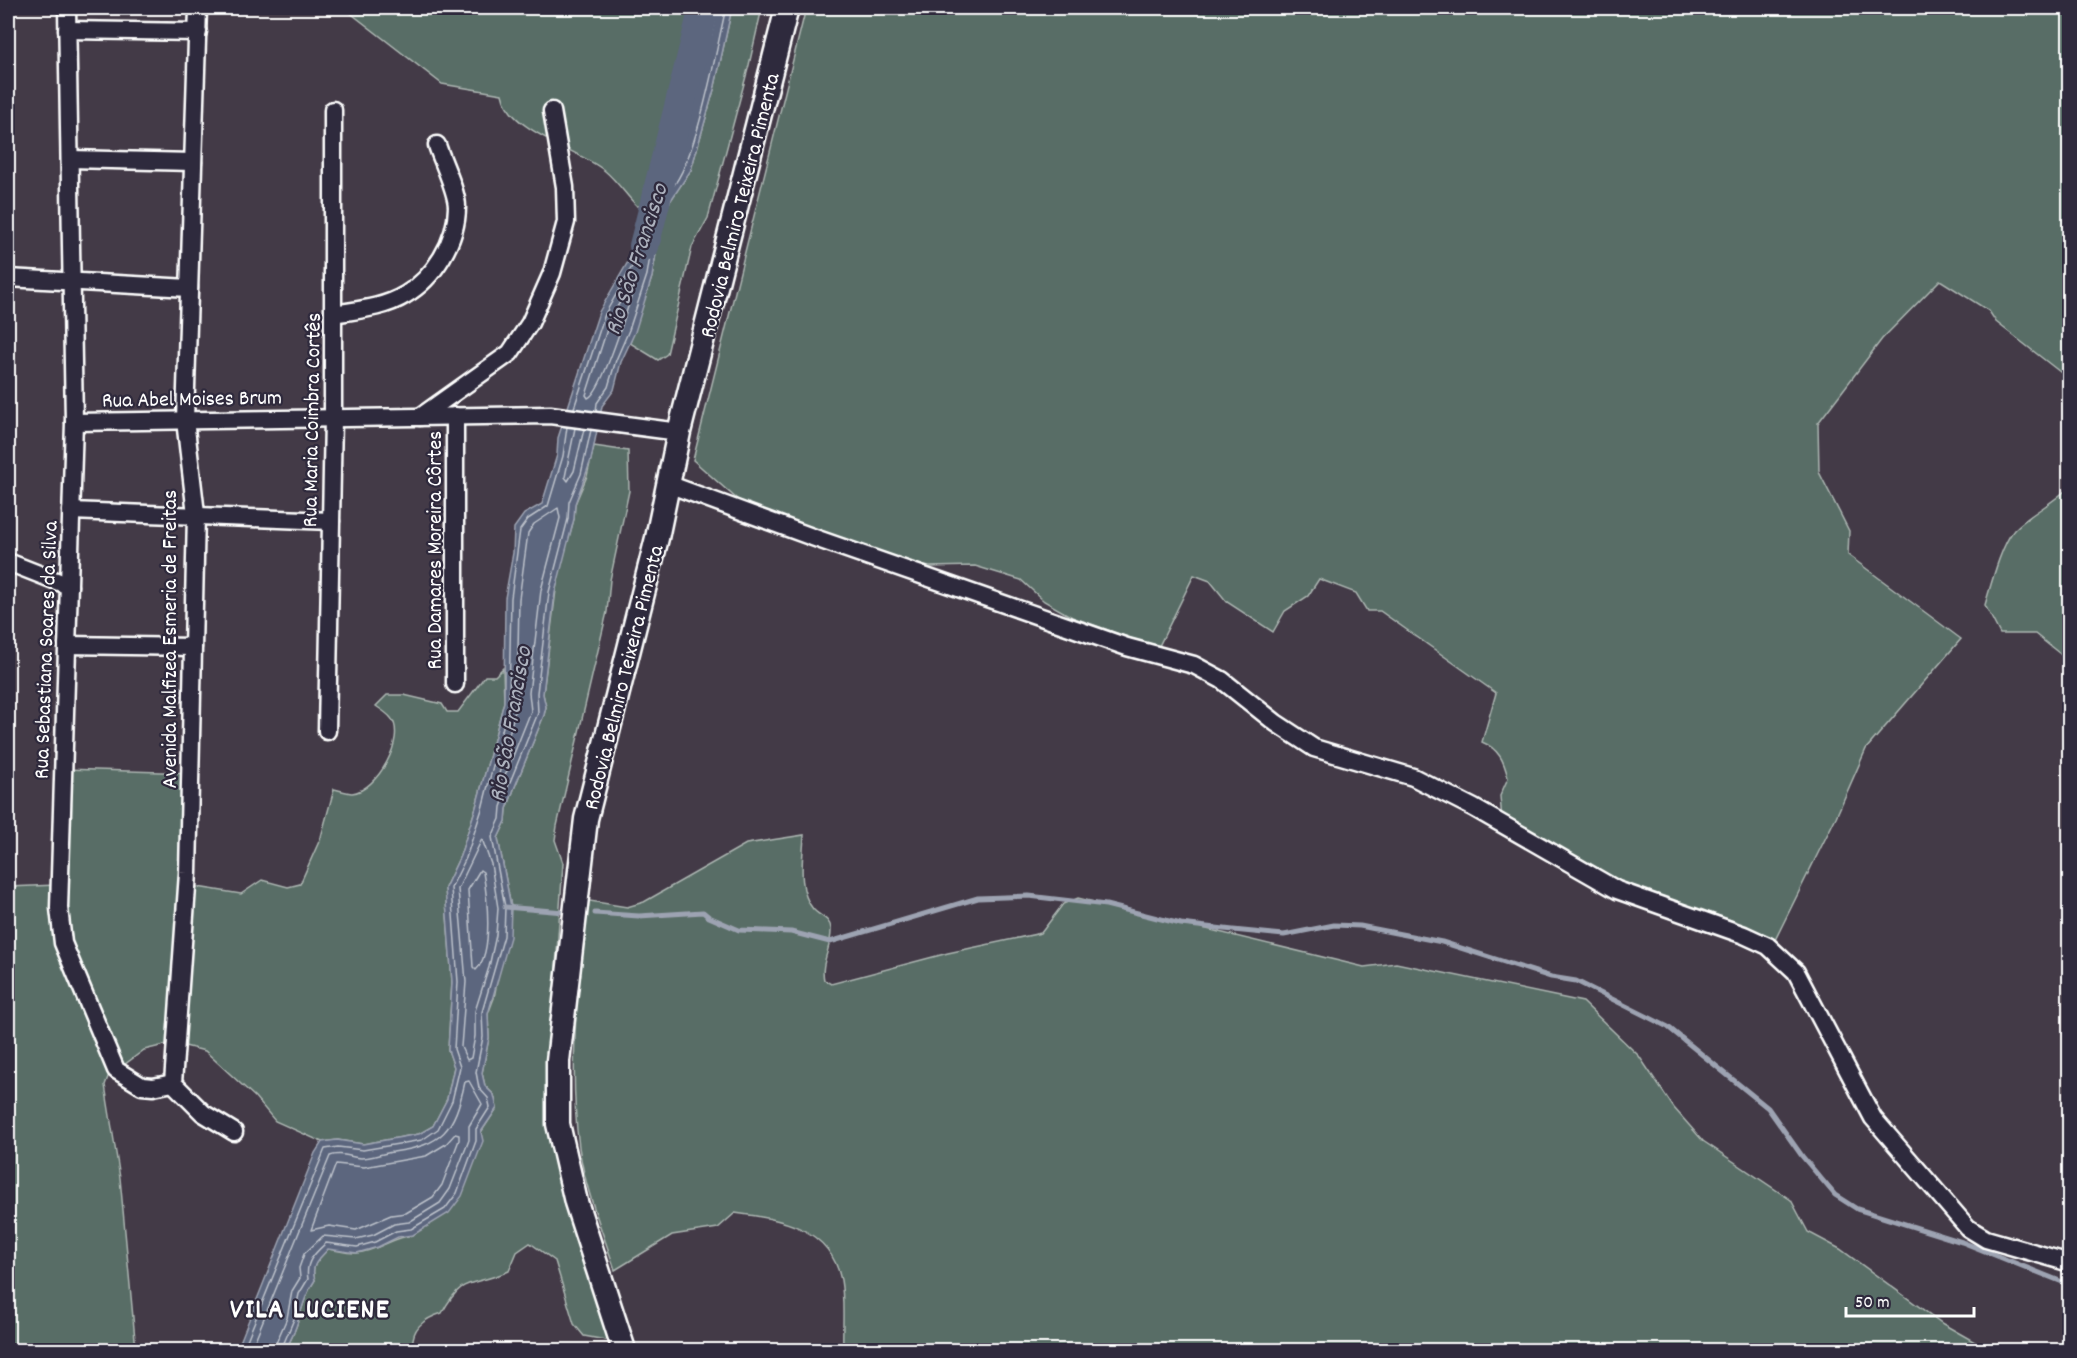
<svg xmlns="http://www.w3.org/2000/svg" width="2077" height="1358" font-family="Dekko,sans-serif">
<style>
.green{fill:#596d66;stroke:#acb6b2;stroke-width:1.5}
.water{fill:#5b667e;stroke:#9da3b2;stroke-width:1.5}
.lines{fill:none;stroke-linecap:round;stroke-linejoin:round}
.shore{stroke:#bdc2cb;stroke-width:1.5}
.stream{stroke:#9da3b2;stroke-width:5}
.river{stroke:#5b667e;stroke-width:30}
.street-casing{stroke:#fff;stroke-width:21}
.secondary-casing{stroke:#fff;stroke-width:27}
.street{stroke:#2f2a3d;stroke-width:16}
.secondary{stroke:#2f2a3d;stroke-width:22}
.labels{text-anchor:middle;stroke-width:4.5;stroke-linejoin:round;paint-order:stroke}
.street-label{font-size:22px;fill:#fff;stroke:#2f2a3d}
.water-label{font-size:24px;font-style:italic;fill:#adb2be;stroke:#2f2a3d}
.district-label{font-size:28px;font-weight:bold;letter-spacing:1.5px;fill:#fff;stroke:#2f2a3d}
</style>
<rect width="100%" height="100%" fill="#433a47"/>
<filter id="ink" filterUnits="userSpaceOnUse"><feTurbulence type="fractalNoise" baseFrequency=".0167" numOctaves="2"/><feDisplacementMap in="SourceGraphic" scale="12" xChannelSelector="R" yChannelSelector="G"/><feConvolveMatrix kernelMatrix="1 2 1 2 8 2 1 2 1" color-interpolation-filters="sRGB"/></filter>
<g filter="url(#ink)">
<g class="green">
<path d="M 344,8 L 698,8 L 677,140 L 663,170 L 657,204 L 637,206 C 626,195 617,181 605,171 C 579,149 509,132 502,94 L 442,84 Z"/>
<path d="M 732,8 L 762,8 L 749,65 L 708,218 L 692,247 L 667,354 L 658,360 L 630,343 L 652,277 L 660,230 L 669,203 L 691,170 L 715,86 Z"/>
<path d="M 806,8 L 2069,8 L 2069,379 L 1996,322 L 1989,311 L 1940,280 L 1882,339 L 1818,423 L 1819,472 L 1849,531 L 1848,555 L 1961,639 L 1866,749 L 1836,817 L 1773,944 C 1735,911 1680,910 1636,891 C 1591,871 1547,844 1502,820 L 1500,796 L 1508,778 C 1504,761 1499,749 1482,742 L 1496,693 L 1380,611 L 1367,611 L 1356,593 L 1319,579 L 1308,596 L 1285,611 L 1273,632 L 1227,602 L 1210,581 L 1194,575 L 1158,648 L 1072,617 L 1044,601 L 1021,580 L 975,566 L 929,567 L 897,559 L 852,542 L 794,530 L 746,507 L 693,460 Z"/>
<path d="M 594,446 L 628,451 L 629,491 L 610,580 L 607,612 L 557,826 L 555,840 L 563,863 L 551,1040 L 617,1342 L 584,1336 L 574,1324 L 555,1261 L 530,1243 L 517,1252 L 509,1271 C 471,1288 464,1273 442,1313 C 423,1319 410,1329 413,1350 L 285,1350 C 301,1326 299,1303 315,1280 C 310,1264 319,1260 328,1249 C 337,1250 348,1254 357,1253 C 377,1251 393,1237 413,1235 L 497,1108 L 494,1095 L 485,1086 L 482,1073 L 489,1038 L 488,1014 L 494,998 L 511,907 L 498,838 L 506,821 L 507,809 L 514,789 L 544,715 L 546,707 L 543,694 L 558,574 L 574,519 L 575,504 L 587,476 Z"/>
<path d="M 2069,487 L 2069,661 L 2035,634 L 2000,634 L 1985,605 C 1991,585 2001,545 2014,530 C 2030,513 2053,504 2069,487 Z"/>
<path d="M 503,668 L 504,702 L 476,807 L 460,856 L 445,888 L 452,982 L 448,1050 L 454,1067 L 447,1099 L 433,1126 L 419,1134 L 363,1144 L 338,1140 L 322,1142 L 275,1121 L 255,1097 L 205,1051 L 173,1043 L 144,1050 L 108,1077 L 105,1085 L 120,1178 L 136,1350 L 8,1350 L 8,887 L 57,885 L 64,769 L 193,773 L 185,885 L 241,894 L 262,880 L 288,887 L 300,884 L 321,837 L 334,789 C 339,790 347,793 352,793 C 377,791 407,737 391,718 C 387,713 380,709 376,706 L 387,695 L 404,695 L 442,704 L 447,712 L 458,712 L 485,676 L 495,676 Z"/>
<path d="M 804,835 C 803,859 797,889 813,909 C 819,916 830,918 831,929 C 832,947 820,963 824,980 L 831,984 L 948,953 L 1041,933 L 1063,904 L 1078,898 L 1364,967 L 1396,963 L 1583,1002 L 1639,1056 L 1674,1108 L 1703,1141 L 1791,1200 L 1808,1232 L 1840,1249 L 1943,1324 L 1989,1350 L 843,1350 C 842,1328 845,1302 841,1280 C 830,1227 781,1219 735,1213 L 718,1228 L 672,1235 L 615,1270 C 602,1230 585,1189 579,1147 C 568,1066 579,981 584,900 L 627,907 L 644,902 L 746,844 Z"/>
</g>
<path class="water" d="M 698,8 L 732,8 L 715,86 L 691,170 L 669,203 L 660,230 L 652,277 L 635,332 L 621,362 L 614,390 L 602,406 L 591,460 L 575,504 L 574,519 L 555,593 L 543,694 L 546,707 L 544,715 L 514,789 L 507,809 L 506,821 L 498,838 L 511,907 L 510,937 L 488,1014 L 489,1038 L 482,1073 L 485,1086 L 494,1095 L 497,1108 L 481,1132 L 483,1141 L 462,1196 L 449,1213 L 413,1235 L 398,1237 L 378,1247 L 357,1253 L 328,1249 C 319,1260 310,1264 315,1280 C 299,1303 301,1326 285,1350 L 237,1350 L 315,1153 L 322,1142 L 337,1140 L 363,1144 L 419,1134 L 433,1126 L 447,1099 L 454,1067 L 448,1050 L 452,982 L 445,888 L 460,856 L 476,807 L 504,702 L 505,598 L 513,553 L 514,528 L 524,514 L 542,504 L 557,455 L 558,438 L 599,312 L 644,234 L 647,222 L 657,204 L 663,170 L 677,140 Z"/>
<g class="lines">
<g class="shore">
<path d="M 703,8 L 683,141 L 669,172 L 665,189 L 667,192 C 695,174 717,44 726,8"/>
<path d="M 711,8 L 705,36 L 708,40 L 711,37 L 718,8"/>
<path d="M 632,288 L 633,291 C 627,310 602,393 588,398 L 586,395 L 611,317 L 628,289 Z"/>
<path d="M 574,408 L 605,314 L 646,242 L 650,241 L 652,244 L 647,275 L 629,330 L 616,360 L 608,387 L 597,403 L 596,411"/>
<path d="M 575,428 L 565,477 L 568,481 L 574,471 L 584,429"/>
<path d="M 558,508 L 560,518 L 541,590 L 529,693 L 531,711 L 507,771 L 500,782 L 498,778 L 517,703 L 519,599 L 528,533 L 534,524 Z"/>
<path d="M 482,839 L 491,864 L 498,908 L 496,935 L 489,967 L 475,1011 L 475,1036 L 471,1058 L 467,1060 L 461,1047 L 466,982 L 458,889 Z"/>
<path d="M 480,870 L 483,872 C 487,895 494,953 476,970 L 473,967 L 468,890 Z"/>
<path d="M 455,1134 L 459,1135 L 459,1140 L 442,1185 L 433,1197 L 406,1213 L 391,1215 L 356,1230 L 329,1226 L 311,1230 L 336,1164 L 364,1167 L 426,1156 L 446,1144 Z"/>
<path d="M 243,1350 L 325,1149 L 338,1147 L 363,1150 L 422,1140 L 438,1129 L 452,1101 L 460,1067 L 454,1049 L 458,982 L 451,888 L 466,858 L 482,809 L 509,703 L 511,598 L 520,530 L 528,519 L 548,506 L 563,456 L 567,427"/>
<path d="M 251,1350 L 330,1156 C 340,1152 350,1157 361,1158 C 372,1158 383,1153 393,1152 C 443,1145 454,1131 465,1082 L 469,1081 L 482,1104 L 469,1126 L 469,1140 L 450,1189 L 440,1203 L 409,1222 L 394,1224 L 373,1235 L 356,1239 L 323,1236 L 304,1254 L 299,1268 L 300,1278 L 292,1291 L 287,1318 L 273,1350"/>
<path d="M 281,1350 L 294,1319 L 299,1294 L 308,1279 C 305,1262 314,1254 326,1243 L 357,1247 L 375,1242 L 396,1231 L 411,1229 L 445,1209 L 457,1193 L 476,1141 L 476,1129 L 490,1107 L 488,1098 L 479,1088 L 476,1072 L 483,1037 L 482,1012 L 504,936 L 505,907 L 492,837 L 500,819 L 501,807 L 508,787 L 538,713 L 537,693 L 549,592 L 568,519 L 569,502 L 581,474 L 591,430"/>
</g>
<g class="stream">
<path d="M 505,907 L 564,912"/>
<path d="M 595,913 L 639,916 L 703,912 L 709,917 L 739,930 L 791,932 L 830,942 L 978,898 L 1029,896 L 1106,905 L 1181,924 L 1233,930 L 1284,935 L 1334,925 L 1360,926 L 1442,942 L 1551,977 L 1576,981 L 1668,1027 L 1768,1108 L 1802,1156 L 1835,1195 L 1857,1209 L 1962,1242 L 2070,1285"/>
</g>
<path class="river" d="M 644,246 L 704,8"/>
<g class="street-casing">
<g id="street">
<path d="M 67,8 L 74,422 L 59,908 L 63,943 L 116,1070 L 142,1086 L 153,1087 L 173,1083"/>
<path d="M 198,8 L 185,420 L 196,514 L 188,873 L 173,1083 L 203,1113 L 234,1132"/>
<path d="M 67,30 L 198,32"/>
<path d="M 70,159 L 193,162"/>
<path d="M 8,278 L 189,288"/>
<path d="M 333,314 C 357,310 384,308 405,295 C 434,278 457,241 457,207 C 457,191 442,161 437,145"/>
<path d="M 420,417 L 510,353 L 530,323 L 552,273 L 566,222 L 565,187 L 552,111"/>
<path d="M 74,422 L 550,415 L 679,432"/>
<path d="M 668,484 L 815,538 L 1127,647 L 1194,665 L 1222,680 L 1276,723 L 1314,748 L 1413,777 L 1474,808 L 1617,890 L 1744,935 L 1768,946 L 1796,972 L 1873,1118 L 1968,1228 L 1986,1239 L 2070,1263"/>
<path d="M 71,511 L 331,521"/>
<path d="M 8,562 L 69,586"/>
<path d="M 67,645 L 193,647"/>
<path d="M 455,684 L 455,416"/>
<path d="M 327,731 L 333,418 L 333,110"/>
</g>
</g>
<g class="secondary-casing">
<path id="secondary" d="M 624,1350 L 576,1202 L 558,1124 L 558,1061 L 586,819 L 657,538 L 679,432 L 787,8"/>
</g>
<use href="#street" class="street"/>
<use href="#secondary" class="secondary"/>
</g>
</g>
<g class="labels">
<g class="street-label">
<text transform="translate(738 205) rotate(-76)" y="8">Rodovia Belmiro Teixeira Pimenta</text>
<text transform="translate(192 397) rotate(-1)" y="8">Rua Abel Moises Brum</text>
<text transform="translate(310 420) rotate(-89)" y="8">Rua Maria Coimbra Cortês</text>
<text transform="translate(433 550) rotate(-90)" y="8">Rua Damares Moreira Côrtes</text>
<text transform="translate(168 639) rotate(-90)" y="8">Avenida Malfizea Esmeria de Freitas</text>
<text transform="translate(44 650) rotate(-88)" y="8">Rua Sebastiana Soares da Silva</text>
<text transform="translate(622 677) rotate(-76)" y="8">Rodovia Belmiro Teixeira Pimenta</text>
</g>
<g class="water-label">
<text transform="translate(635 259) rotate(-72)" y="8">Rio São Francisco</text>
<text transform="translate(509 724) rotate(-80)" y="8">Rio São Francisco</text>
</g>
<g class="district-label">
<text x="310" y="1317">VILA LUCIENE</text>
</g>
</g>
<rect width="2077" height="1358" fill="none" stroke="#2f2a3d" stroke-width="30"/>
<rect x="15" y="15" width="2047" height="1328" fill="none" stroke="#fff" stroke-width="2" filter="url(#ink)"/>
<path d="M1846 1307v9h128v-9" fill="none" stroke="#ffffff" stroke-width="3"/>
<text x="1855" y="1307" font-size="18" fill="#ffffff" stroke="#2f2a3d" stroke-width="4.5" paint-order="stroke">50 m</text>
</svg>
